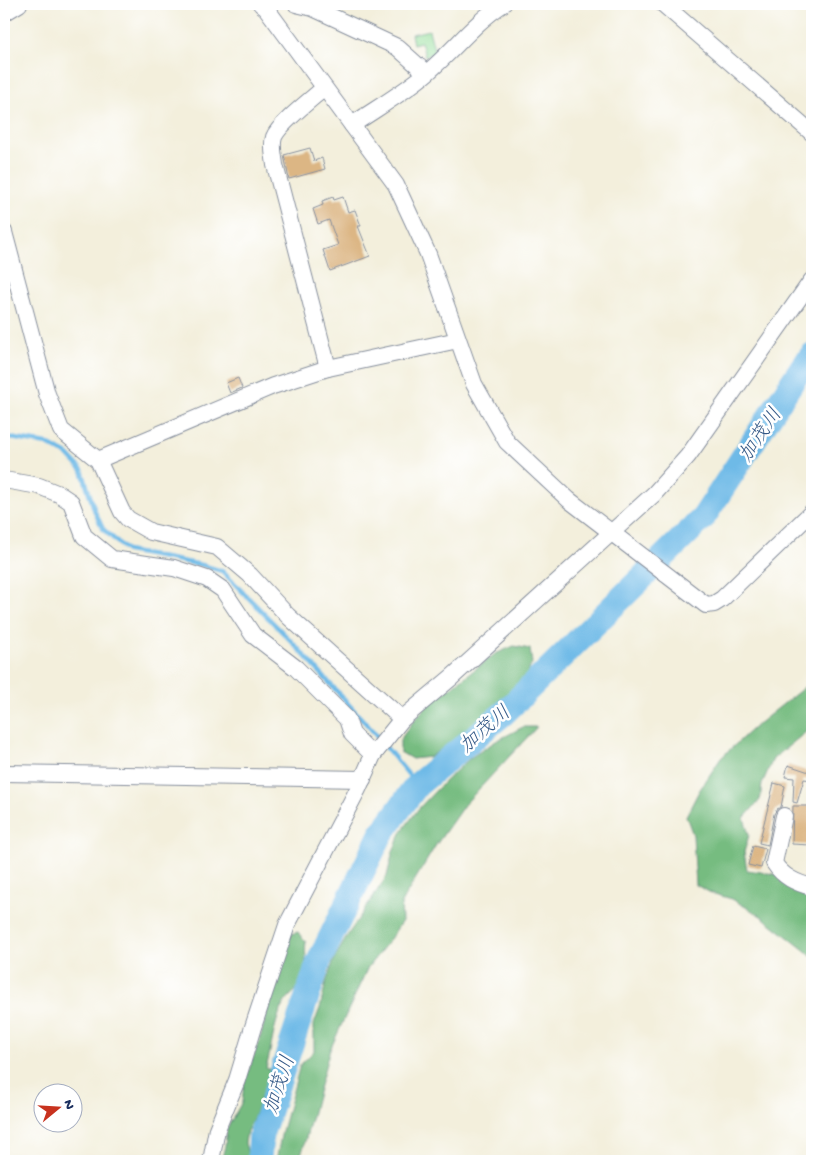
<svg xmlns="http://www.w3.org/2000/svg" width="816" height="1165" font-family="'Gochi Hand','Klee One',sans-serif">
<style>
.green{fill:#93dd98;stroke:#57867b}
.forest{fill:#76bc80;stroke:#48766f}
.lines{fill:none;stroke-linecap:round;stroke-linejoin:round}
.stream{stroke:#6ebae7;stroke-width:4.5}
.river{stroke:#6ebae7;stroke-width:25}
.building{fill:#dcb684}
.minor-casing{stroke:#878f9d;stroke-width:18}
.minor{stroke:#fff;stroke-width:16}
.labels{text-anchor:middle;stroke-width:5;stroke-linejoin:round;paint-order:stroke}
.water-label{font-size:20px;font-style:italic;fill:#345987;stroke:#fff}
</style>
<rect width="100%" height="100%" fill="#fff"/>
<filter id="ink" filterUnits="userSpaceOnUse"><feTurbulence type="fractalNoise" baseFrequency=".02" numOctaves="2"/><feDisplacementMap in="SourceGraphic" scale="10" xChannelSelector="R" yChannelSelector="G"/><feConvolveMatrix kernelMatrix="1 2 1 2 8 2 1 2 1" color-interpolation-filters="sRGB"/></filter>
<filter id="wash" filterUnits="userSpaceOnUse"><feTurbulence type="fractalNoise" baseFrequency=".0096" numOctaves="4" result="noise"/><feDisplacementMap in="SourceGraphic" scale="20" xChannelSelector="R" yChannelSelector="G"/><feGaussianBlur stdDeviation="1.12" result="paint"/><feColorMatrix in="noise" values="0 0 0 0 0 0 0 0 0 0 0 0 0 0 0 0 0 1.4 0 .05"/><feComposite in="paint" operator="in"/></filter>
<g filter="url(#wash)">
<rect width="100%" height="100%" fill="#f3efdc"/>
<path class="green" d="M 429,30 L 435,53 L 425,56 L 421,42 L 413,44 L 411,34 Z"/>
<g class="forest">
<path d="M 514,646 L 530,649 L 532,663 L 523,683 L 502,704 L 452,742 L 430,757 L 412,759 L 400,752 L 400,740 L 414,720 L 428,705 L 495,654 Z"/>
<path d="M 812,681 L 812,727 L 773,759 L 762,784 L 760,800 L 744,818 L 749,835 L 744,852 L 747,870 L 781,875 L 802,896 L 812,901 L 812,956 L 761,916 L 732,899 L 711,893 L 696,885 L 693,835 L 686,816 L 699,791 L 721,758 L 752,729 Z"/>
<path d="M 523,727 L 537,727 L 464,805 L 436,845 L 401,903 L 402,921 L 388,942 L 368,967 L 329,1052 L 303,1149 L 298,1161 L 276,1161 L 282,1131 L 300,1065 L 314,1051 L 314,1024 L 320,1008 L 326,982 L 335,957 L 349,933 L 387,876 L 393,851 L 402,831 L 419,808 L 443,783 L 470,758 L 496,741 Z"/>
<path d="M 298,932 L 306,942 C 304,953 308,966 305,977 C 302,989 287,995 282,1007 C 273,1026 272,1048 266,1068 L 274,1072 L 260,1099 L 254,1118 L 247,1131 L 245,1143 L 250,1161 L 221,1161 L 225,1146 L 227,1128 L 242,1102 L 244,1084 L 261,1035 L 275,983 L 291,934 Z"/>
</g>
<g class="lines">
<path class="stream" d="M 4,437 L 47,444 L 68,455 L 82,470 L 95,512 L 103,529 L 127,551 L 202,565 L 222,571 L 295,645 L 371,729 L 417,785"/>
<path class="river" d="M 259,1161 L 261,1135 L 319,961 L 381,834 L 417,785 L 504,713 L 703,518 L 800,370 L 812,355"/>
</g>
<g id="blocks">
<g class="building">
<path d="M 310,148 L 314,161 L 322,158 L 325,169 L 289,179 L 284,155 Z"/>
<path d="M 333,197 L 334,200 L 343,197 L 348,212 L 355,210 L 361,226 L 358,226 L 370,256 L 330,271 L 323,250 L 338,245 L 329,220 L 318,224 L 313,209 L 323,205 L 322,201 Z"/>
<path d="M 238,378 L 242,388 L 230,393 L 226,383 Z"/>
<path d="M 788,765 L 812,773 L 812,780 L 804,779 L 797,803 L 793,802 L 794,778 L 785,777 Z"/>
<path d="M 774,783 L 785,786 L 781,807 L 777,809 L 774,814 L 768,845 L 759,843 Z"/>
<path d="M 793,806 L 811,806 L 810,845 L 792,844 Z"/>
<path d="M 753,846 L 766,849 L 761,868 L 748,865 Z"/>
</g>
</g>
</g>
<g filter="url(#ink)">
<use href="#blocks" fill-opacity="0" stroke="#878f9d" stroke-width="1"/>
<g class="lines">
<g class="minor-casing">
<g id="minor">
<path d="M 261,4 L 266,8 L 396,185 L 428,254 L 474,384 L 507,442 L 569,500 L 706,605 L 714,604 L 722,599 L 812,512"/>
<path d="M 296,4 L 313,8 L 397,47 L 426,73"/>
<path d="M 663,4 L 812,133"/>
<path d="M 4,13 L 19,4"/>
<path d="M 324,88 C 313,98 279,124 274,137 C 271,146 274,156 275,165 L 328,368"/>
<path d="M 352,125 C 377,108 405,92 428,72 C 454,50 475,22 503,4"/>
<path d="M 4,232 L 47,394 L 61,430 L 98,460 L 122,512 L 128,519 L 151,532 L 217,547 L 250,575 L 288,616 L 402,719"/>
<path d="M 98,460 L 273,386 L 328,368 L 458,340"/>
<path d="M 4,480 L 39,486 L 59,494 L 71,502 L 84,536 L 112,559 L 174,568 L 207,579 L 223,590 L 253,635 L 296,668 L 347,719 L 352,734 L 373,755"/>
<path d="M 4,773 L 363,779"/>
<path d="M 784,816 L 774,863 C 783,877 796,883 812,887"/>
<path d="M 211,1161 L 217,1129 L 237,1080 L 253,1027 L 287,925 L 358,789 L 373,755 L 402,719 L 452,677 L 654,494 L 688,456 L 812,280"/>
</g>
</g>
<use href="#minor" class="minor"/>
</g>
</g>
<g class="labels">
<g class="water-label">
<text transform="translate(759 434) rotate(-56)" y="7">加茂川</text>
<text transform="translate(484 728) rotate(-41)" y="7">加茂川</text>
<text transform="translate(278 1084) rotate(-72)" y="7">加茂川</text>
</g>
</g>
<rect width="816" height="1165" fill="none" stroke="#fff" stroke-width="20"/>
<g transform="translate(58 1108) rotate(72)"><circle r="24" fill="#ffffff" stroke="#a4acbf"/>
<path d="M0-4L9 19L0 12L-9 19Z" fill="#c8321e"/>
<text y="-8" font-size="14" font-weight="bold" text-anchor="middle" fill="#1b2f5e">N</text>
</g>
</svg>
